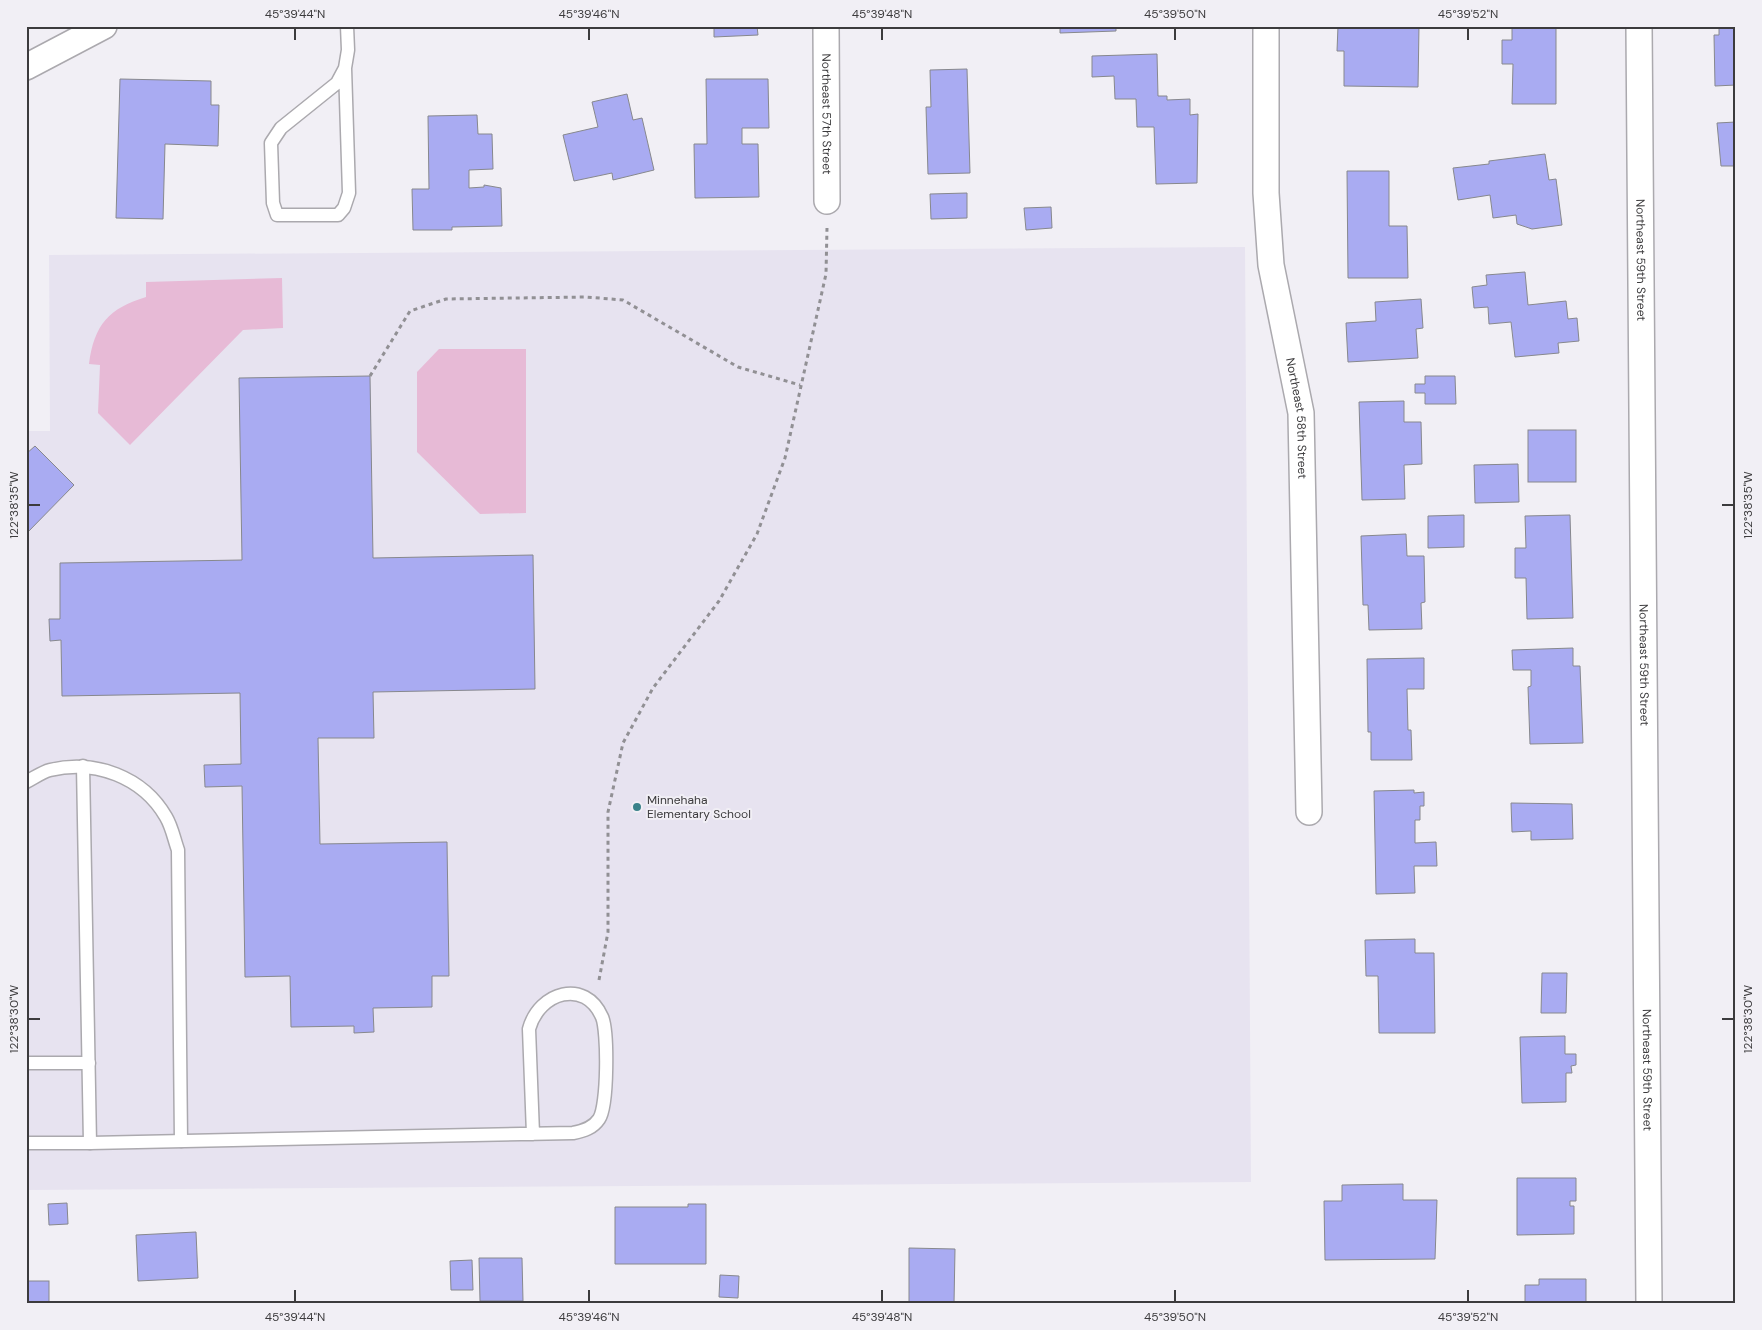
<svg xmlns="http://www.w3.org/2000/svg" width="1762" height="1330" font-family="'DM Sans',sans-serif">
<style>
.built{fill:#e7e3f0}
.green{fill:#e7bad6}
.building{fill:#a9abf2;stroke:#87888d}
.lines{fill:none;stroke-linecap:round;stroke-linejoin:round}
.lane-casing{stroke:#aba9ae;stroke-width:15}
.street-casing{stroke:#aba9ae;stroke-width:28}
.path{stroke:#919094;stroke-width:3;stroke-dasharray:4 4;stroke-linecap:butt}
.lane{stroke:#fff;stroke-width:12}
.street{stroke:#fff;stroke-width:25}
.ticks{fill:none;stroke:#3c3b3d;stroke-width:2}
.poi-dot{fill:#3a828a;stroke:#f1eff5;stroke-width:2}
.labels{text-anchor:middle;stroke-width:4;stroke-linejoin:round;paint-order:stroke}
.street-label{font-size:12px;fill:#3c3b3d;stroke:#f1eff5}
.poi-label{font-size:12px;fill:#3c3b3d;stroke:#f1eff5;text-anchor:start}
.neatline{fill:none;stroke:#3c3b3d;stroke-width:2}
.ticks-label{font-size:12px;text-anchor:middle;fill:#3c3b3d}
</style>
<rect width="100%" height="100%" fill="#f1eff5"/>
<path class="built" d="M 1245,247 L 1251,1182 L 26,1190 L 26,431 L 50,431 L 49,255 Z"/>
<g class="green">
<path d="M 282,278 L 283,328 L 243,330 L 130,445 L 98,413 L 100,365 L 89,364 C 94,325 109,308 146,297 L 146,282 Z"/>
<path d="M 439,349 L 526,349 L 526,513 L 480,514 L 417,452 L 417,372 Z"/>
</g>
<g class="building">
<path d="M 714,26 L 757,26 L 758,35 L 714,37 Z"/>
<path d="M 1060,26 L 1116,26 L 1116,31 L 1060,33 Z"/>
<path d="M 1338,26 L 1419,26 L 1418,87 L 1344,86 L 1344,51 L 1337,51 Z"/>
<path d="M 1512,26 L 1556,26 L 1556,104 L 1512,104 L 1513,64 L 1502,64 L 1502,40 L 1512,40 Z"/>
<path d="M 1719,26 L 1736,26 L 1736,85 L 1715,86 L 1714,35 L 1719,35 Z"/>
<path d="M 1157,54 L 1158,96 L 1167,96 L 1167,100 L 1190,99 L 1190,115 L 1198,114 L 1197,183 L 1156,184 L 1154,127 L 1137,127 L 1136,99 L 1115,99 L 1114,76 L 1092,77 L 1092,56 Z"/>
<path d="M 967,69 L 970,173 L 928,174 L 926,107 L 931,107 L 930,70 Z"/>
<path d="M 120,79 L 211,81 L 211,105 L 219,105 L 218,146 L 165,144 L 163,219 L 116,218 Z"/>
<path d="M 706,79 L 768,79 L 769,128 L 742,128 L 742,144 L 758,144 L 759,197 L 695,198 L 694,144 L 707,144 Z"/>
<path d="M 627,94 L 633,120 L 642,118 L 654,170 L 613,180 L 612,173 L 574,181 L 563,135 L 598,127 L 592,102 Z"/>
<path d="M 477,115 L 478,134 L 492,134 L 493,169 L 469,170 L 469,188 L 484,187 L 484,185 L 501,188 L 502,226 L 452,227 L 452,230 L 413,230 L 412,189 L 429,189 L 428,116 Z"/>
<path d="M 1736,122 L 1736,173 L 1735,173 L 1735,166 L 1721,166 L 1717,123 Z"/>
<path d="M 1545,154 L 1549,180 L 1556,179 L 1562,225 L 1532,229 L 1517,224 L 1516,215 L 1493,218 L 1490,195 L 1458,200 L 1453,168 L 1489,164 L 1489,161 Z"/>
<path d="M 1347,171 L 1389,171 L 1389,226 L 1407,226 L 1408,278 L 1348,278 Z"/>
<path d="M 967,193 L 967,218 L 931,219 L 930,194 Z"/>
<path d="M 1051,207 L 1052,228 L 1026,230 L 1024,208 Z"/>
<path d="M 1525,272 L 1528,305 L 1566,301 L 1568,319 L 1577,318 L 1579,341 L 1558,343 L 1559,353 L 1515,357 L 1511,322 L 1489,324 L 1488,307 L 1474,308 L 1472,287 L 1487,285 L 1486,275 Z"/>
<path d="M 1421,299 L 1423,328 L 1416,329 L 1418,358 L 1348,362 L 1346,323 L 1376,321 L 1375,302 Z"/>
<path d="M 370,376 L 373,558 L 533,555 L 535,689 L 373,692 L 374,738 L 318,738 L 320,844 L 447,842 L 449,976 L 432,976 L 432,1007 L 373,1008 L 374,1032 L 354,1033 L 354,1026 L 291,1027 L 290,976 L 245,977 L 242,786 L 205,787 L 204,765 L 241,764 L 240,693 L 62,696 L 61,640 L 50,641 L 49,619 L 60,619 L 60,563 L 242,560 L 239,378 Z"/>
<path d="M 1425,376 L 1455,376 L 1456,404 L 1425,404 L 1425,393 L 1415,393 L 1415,384 L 1425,384 Z"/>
<path d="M 1404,401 L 1404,422 L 1421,422 L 1422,464 L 1404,465 L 1405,499 L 1362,500 L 1359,402 Z"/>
<rect x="1528" y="430" width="48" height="52"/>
<path d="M 35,446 L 74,485 L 26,534 L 26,454 Z"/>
<path d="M 1518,464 L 1519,502 L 1475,503 L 1474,465 Z"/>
<path d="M 1464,515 L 1464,547 L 1428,548 L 1428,516 Z"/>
<path d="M 1570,515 L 1573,618 L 1527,619 L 1526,578 L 1515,578 L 1515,548 L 1526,548 L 1525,516 Z"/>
<path d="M 1406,534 L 1407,556 L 1424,556 L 1425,602 L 1421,603 L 1422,629 L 1369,630 L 1368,605 L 1363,605 L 1361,536 Z"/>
<path d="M 1573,648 L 1573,666 L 1580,666 L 1583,743 L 1530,744 L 1528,687 L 1531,686 L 1531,670 L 1513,670 L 1512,650 Z"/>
<path d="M 1424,658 L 1424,689 L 1407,689 L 1408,730 L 1411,730 L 1412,760 L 1371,760 L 1371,732 L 1368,732 L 1367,659 Z"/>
<path d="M 1414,790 L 1414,793 L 1424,792 L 1424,806 L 1420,806 L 1420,820 L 1415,820 L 1415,843 L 1436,842 L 1437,866 L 1414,866 L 1415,893 L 1376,894 L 1374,791 Z"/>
<path d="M 1511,803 L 1572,804 L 1573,839 L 1531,840 L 1531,831 L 1512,832 Z"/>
<path d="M 1415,939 L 1415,953 L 1434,953 L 1435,1033 L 1379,1033 L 1378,976 L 1366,976 L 1365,940 Z"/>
<path d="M 1542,973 L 1567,973 L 1566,1013 L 1541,1013 Z"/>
<path d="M 1565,1036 L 1565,1054 L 1576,1054 L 1576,1065 L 1571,1066 L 1572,1073 L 1566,1073 L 1566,1102 L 1522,1103 L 1520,1037 Z"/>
<path d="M 1517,1178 L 1576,1178 L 1576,1201 L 1570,1201 L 1570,1206 L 1574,1206 L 1574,1234 L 1517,1235 Z"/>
<path d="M 1403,1184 L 1403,1200 L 1437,1200 L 1435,1259 L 1325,1260 L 1324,1201 L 1342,1201 L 1342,1185 Z"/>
<path d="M 67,1203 L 68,1224 L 49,1225 L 48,1204 Z"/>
<path d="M 688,1204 L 706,1204 L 706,1264 L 615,1264 L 615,1207 L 688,1207 Z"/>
<path d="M 196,1232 L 198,1278 L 138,1281 L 136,1235 Z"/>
<path d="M 909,1248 L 955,1249 L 954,1304 L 909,1304 Z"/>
<path d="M 479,1258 L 522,1258 L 523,1301 L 480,1301 Z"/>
<path d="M 472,1260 L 473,1290 L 451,1290 L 450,1261 Z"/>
<path d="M 720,1275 L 739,1276 L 738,1298 L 719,1297 Z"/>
<path d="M 1539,1279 L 1586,1279 L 1586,1304 L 1525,1304 L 1525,1285 L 1539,1285 Z"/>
<rect x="26" y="1281" width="23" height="23"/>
</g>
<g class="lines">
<g class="lane-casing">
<g id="lane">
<path d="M 345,68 L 337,83 L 281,128 L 271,143 L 273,203 L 277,215 L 338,215 L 344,208 L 349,193 L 345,68 L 348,50 L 347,26"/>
<path d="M 83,766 L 90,1143"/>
<path d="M 26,782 C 34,778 42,772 50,770 C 95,759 143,777 166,817 C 172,827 174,839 178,850 L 181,1141"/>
<path d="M 26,1063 L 89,1063"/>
<path d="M 26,1143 L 90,1143 L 573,1133 C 584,1131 593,1128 599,1119 C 608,1106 608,1031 602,1017 C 585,978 539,992 529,1029 L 533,1134"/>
</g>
</g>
<g class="street-casing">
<g id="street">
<path id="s1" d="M 826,26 L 827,201"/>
<path id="s2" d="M 1266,26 L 1266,193 L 1271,265 L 1301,413 L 1309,812"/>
<path id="s3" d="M 1639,26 L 1649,1304"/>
<path d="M 26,67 L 104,26"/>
</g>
</g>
<g class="path">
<path d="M 370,376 L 410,311 L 446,299 L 586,297 L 623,300 L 738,367 L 800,385"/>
<path d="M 599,980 L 608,932 L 608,812 L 623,743 L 653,688 L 719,601 L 757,534 L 785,458 L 826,274 L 827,228"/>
</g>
<use href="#lane" class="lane"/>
<use href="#street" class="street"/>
</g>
<path class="ticks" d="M 295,28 L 295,40M 589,28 L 589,40M 882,28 L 882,40M 1175,28 L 1175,40M 1468,28 L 1468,40M 28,505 L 40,505M 1722,505 L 1734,505M 28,1019 L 40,1019M 1722,1019 L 1734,1019M 295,1290 L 295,1302M 589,1290 L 589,1302M 882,1290 L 882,1302M 1175,1290 L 1175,1302M 1468,1290 L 1468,1302"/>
<circle class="poi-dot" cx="637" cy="807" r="5"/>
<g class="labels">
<g class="street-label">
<text dy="4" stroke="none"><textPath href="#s1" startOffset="88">Northeast 57th Street</textPath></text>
<text dy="4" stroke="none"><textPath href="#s3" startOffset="234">Northeast 59th Street</textPath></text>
<text dy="4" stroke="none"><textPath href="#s2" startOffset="395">Northeast 58th Street</textPath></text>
<text dy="4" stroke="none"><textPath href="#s3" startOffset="639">Northeast 59th Street</textPath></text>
<text dy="4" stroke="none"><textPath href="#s3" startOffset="1044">Northeast 59th Street</textPath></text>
</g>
<g class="poi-label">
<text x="647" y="804">Minnehaha<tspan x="647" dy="14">Elementary School</tspan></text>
</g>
</g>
<rect width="1762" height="1330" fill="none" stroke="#f1eff5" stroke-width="55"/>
<rect x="28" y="28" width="1706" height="1274" class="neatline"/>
<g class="ticks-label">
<text x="295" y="18">45°39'44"N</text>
<text x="589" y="18">45°39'46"N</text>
<text x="882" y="18">45°39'48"N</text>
<text x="1175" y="18">45°39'50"N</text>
<text x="1468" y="18">45°39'52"N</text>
<text transform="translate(1748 505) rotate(-90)" y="4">122°38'35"W</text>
<text transform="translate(14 505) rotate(-90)" y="4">122°38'35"W</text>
<text transform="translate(14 1019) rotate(-90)" y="4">122°38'30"W</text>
<text transform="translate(1748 1019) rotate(-90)" y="4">122°38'30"W</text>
<text x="295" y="1321">45°39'44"N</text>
<text x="589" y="1321">45°39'46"N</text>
<text x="882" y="1321">45°39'48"N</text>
<text x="1175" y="1321">45°39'50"N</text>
<text x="1468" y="1321">45°39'52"N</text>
</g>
</svg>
